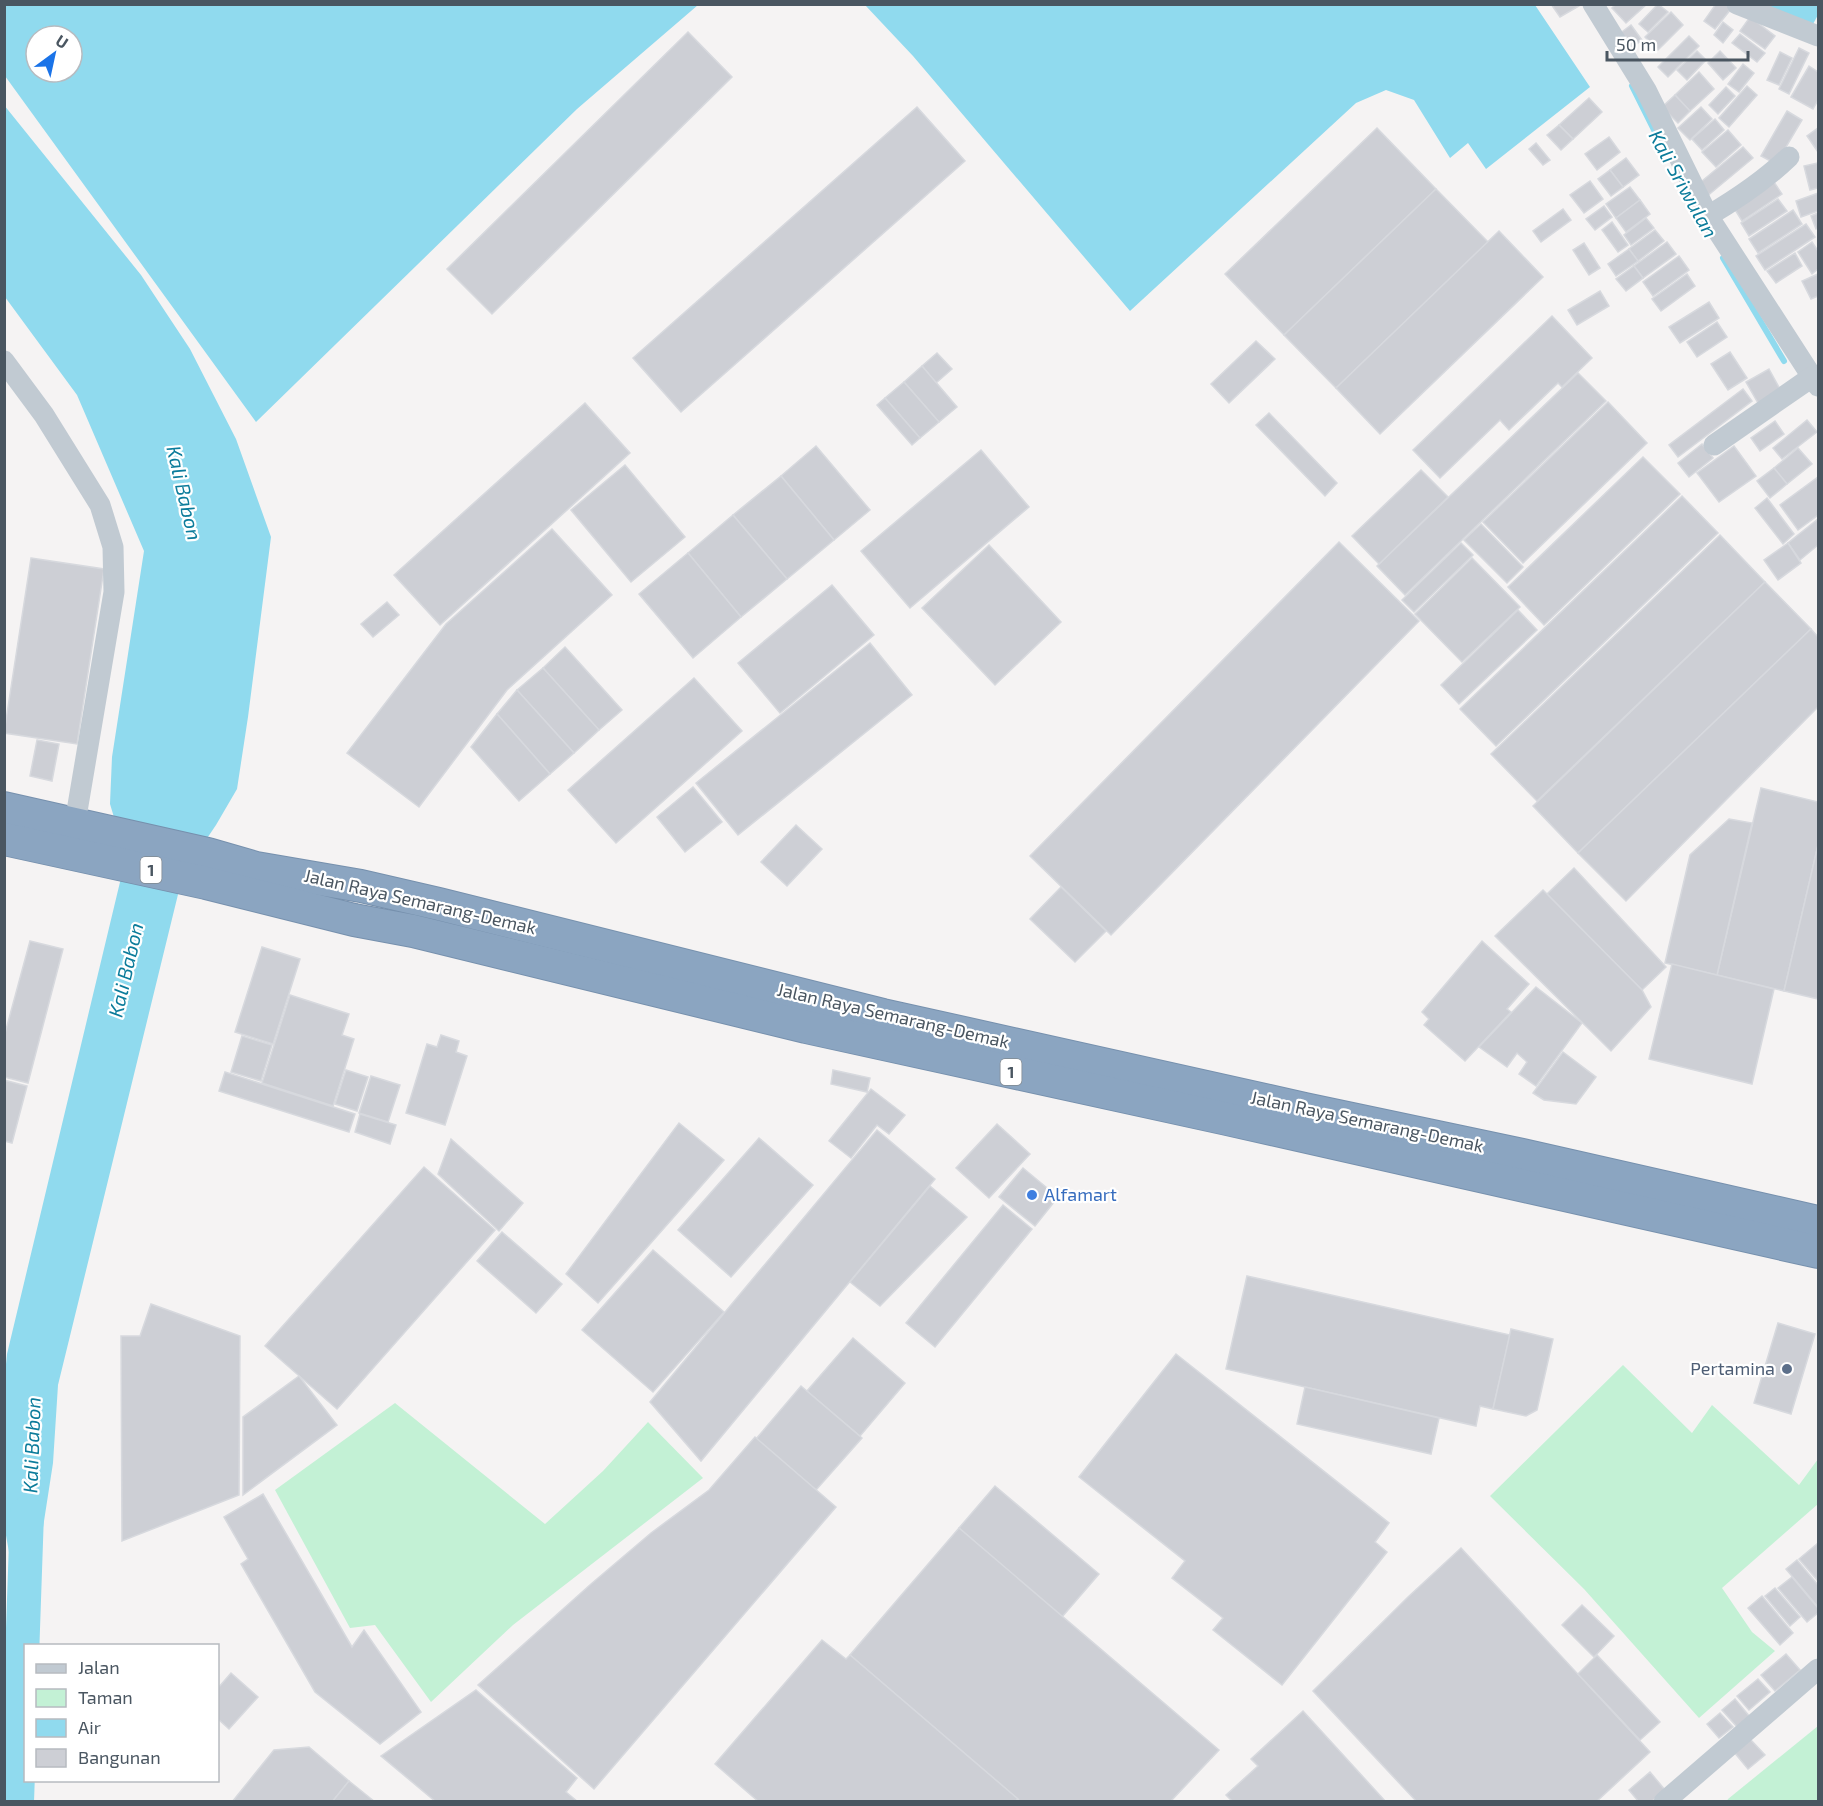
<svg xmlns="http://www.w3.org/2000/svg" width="1823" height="1806" font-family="'Exo 2',sans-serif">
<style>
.green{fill:#c3f1d5}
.water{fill:#90daee;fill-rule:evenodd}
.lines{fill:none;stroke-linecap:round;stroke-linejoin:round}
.stream{stroke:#90daee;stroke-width:6}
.river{stroke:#90daee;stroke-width:34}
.building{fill:#cdcfd5;stroke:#d7d9de;stroke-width:1.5}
.highway-casing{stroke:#7690ad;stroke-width:34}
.minor{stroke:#c1cad2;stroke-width:21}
.highway{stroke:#8ba5c1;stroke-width:32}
.shop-dot{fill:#3f7fe0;stroke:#fff;stroke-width:2}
.service-dot{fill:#5c6f8a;stroke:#fff;stroke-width:2}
.labels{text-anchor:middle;stroke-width:4.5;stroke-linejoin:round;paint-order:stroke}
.shield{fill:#fff;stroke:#808990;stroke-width:1.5}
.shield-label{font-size:16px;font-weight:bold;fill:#4a5661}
.street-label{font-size:18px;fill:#4a5661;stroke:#fff}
.shop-label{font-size:18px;fill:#366cbe;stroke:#fff;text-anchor:start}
.service-label{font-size:18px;fill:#4e5e75;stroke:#fff;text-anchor:end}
.water-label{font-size:20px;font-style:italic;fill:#0c7c9b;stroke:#fff}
</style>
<rect width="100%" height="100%" fill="#f5f3f3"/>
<g class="green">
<path d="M 1623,1365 L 1692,1433 L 1712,1405 L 1799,1485 L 1818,1459 L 1818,1504 L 1722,1588 L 1752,1632 L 1775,1651 L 1699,1718 L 1584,1589 L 1490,1496 Z"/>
<path d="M 395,1403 L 545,1524 L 603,1471 L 648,1422 L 703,1478 L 513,1625 L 431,1702 L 375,1625 L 350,1628 L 275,1490 Z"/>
<path d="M 1818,1726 L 1818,1801 L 1727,1801 L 1728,1799 Z"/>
</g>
<g class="water">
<path d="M 4,5 L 5,4 L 698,5 L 577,109 L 256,422 L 5,76 ZM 36,36 L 72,36 L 72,72 L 36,72 Z"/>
<path d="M 865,5 L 1535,5 L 1590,87 L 1486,169 L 1468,143 L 1450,158 L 1414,100 L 1386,90 L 1356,103 L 1130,311 L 913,56 Z"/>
<path d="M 1762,5 L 1818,5 L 1818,15 L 1813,24 Z"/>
<path d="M 4,105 L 141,275 L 190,349 L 236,439 L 271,537 L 248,717 L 237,789 L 216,825 L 183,874 L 58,1385 L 53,1463 L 38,1560 L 10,1558 L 4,1524 L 5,1374 L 7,1354 L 126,857 L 110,804 L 112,757 L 144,551 L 77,395 L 5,297 Z"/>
</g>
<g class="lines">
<g class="stream">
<path d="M 1632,86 L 1657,136"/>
<path d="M 1723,258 L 1784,361"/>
</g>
<path class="river" d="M 17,1802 L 27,1513"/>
</g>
<g class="building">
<path d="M 1551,4 L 1578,4 L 1579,6 L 1560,17 Z"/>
<path d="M 1616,4 L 1647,4 L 1626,23 L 1612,8 Z"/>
<path d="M 1658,4 L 1668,12 L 1648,32 L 1639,24 Z"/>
<path d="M 1716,4 L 1725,4 L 1731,9 L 1715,29 L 1704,21 Z"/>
<path d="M 1671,12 L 1683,25 L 1658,50 L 1645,37 Z"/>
<path d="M 1750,17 L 1775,36 L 1765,49 L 1740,31 Z"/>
<path d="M 1723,22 L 1733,30 L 1723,43 L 1714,35 Z"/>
<path d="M 1631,25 L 1642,40 L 1631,48 L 1619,34 Z"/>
<path d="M 688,32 L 732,77 L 492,314 L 447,269 Z"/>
<path d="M 1740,34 L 1765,53 L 1757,62 L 1732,43 Z"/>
<path d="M 1689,36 L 1699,46 L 1668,77 L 1658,67 Z"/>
<path d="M 1799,48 L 1809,53 L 1789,94 L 1779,89 Z"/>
<path d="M 1697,51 L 1706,60 L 1687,80 L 1677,70 Z"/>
<path d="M 1720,51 L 1736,68 L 1723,80 L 1708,63 Z"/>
<path d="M 1780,52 L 1792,58 L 1779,85 L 1767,80 Z"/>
<path d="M 1743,64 L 1754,73 L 1739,92 L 1728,84 Z"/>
<path d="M 1809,66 L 1818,72 L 1818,100 L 1813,109 L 1791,97 Z"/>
<path d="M 1699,72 L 1714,89 L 1690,111 L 1675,95 Z"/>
<path d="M 1747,86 L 1757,95 L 1729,127 L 1719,118 Z"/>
<path d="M 1726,87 L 1735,96 L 1718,114 L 1709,105 Z"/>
<path d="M 1675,95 L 1690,111 L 1678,123 L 1662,107 Z"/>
<path d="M 1589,98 L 1602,112 L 1573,139 L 1559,125 Z"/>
<path d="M 917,107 L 965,161 L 681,412 L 633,358 Z"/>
<path d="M 1701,107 L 1712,119 L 1690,140 L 1678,128 Z"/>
<path d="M 1787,111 L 1802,120 L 1776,164 L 1761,156 Z"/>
<path d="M 1715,119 L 1724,130 L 1702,150 L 1692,139 Z"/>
<path d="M 1559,125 L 1573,139 L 1561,150 L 1547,135 Z"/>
<path d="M 1377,128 L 1436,189 L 1284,335 L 1225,274 Z"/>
<path d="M 1818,128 L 1818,152 L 1807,136 Z"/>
<path d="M 1728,130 L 1741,145 L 1716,167 L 1702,152 Z"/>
<path d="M 1609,137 L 1620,152 L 1597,170 L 1585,154 Z"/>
<path d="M 1536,143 L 1550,160 L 1543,165 L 1529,149 Z"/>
<path d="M 1743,147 L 1753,158 L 1706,197 L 1696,186 Z"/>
<path d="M 1626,158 L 1639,175 L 1623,187 L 1610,170 Z"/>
<path d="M 1818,163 L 1818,188 L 1810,190 L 1804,166 Z"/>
<path d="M 1610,170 L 1623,187 L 1611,196 L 1598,179 Z"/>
<path d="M 1772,179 L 1782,194 L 1742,221 L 1732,205 Z"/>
<path d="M 1590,181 L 1603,199 L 1584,213 L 1570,195 Z"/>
<path d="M 1630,187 L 1640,200 L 1616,218 L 1606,204 Z"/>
<path d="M 1436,189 L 1488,242 L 1336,388 L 1284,335 Z"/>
<path d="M 1818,193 L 1818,211 L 1801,217 L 1796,201 Z"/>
<path d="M 1778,199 L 1787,211 L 1749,236 L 1741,223 Z"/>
<path d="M 1640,200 L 1650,214 L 1626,232 L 1616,218 Z"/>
<path d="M 1604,206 L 1612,217 L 1595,230 L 1586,219 Z"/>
<path d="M 1563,209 L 1571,220 L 1541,242 L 1533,231 Z"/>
<path d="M 1793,210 L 1802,224 L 1758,253 L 1749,239 Z"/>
<path d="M 1818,213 L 1818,228 L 1816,229 L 1811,216 Z"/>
<path d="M 1646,218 L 1654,228 L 1631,245 L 1624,235 Z"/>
<path d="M 1612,222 L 1628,245 L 1618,252 L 1602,230 Z"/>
<path d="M 1806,224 L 1815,237 L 1765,270 L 1756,256 Z"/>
<path d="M 1655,230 L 1664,241 L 1638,261 L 1629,249 Z"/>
<path d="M 1499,231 L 1543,277 L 1380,434 L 1336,388 Z"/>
<path d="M 1667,242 L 1676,254 L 1643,278 L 1634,266 Z"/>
<path d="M 1812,242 L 1818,251 L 1818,269 L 1812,274 L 1798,252 Z"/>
<path d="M 1584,243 L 1600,268 L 1589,275 L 1573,250 Z"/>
<path d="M 1629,249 L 1638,261 L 1616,276 L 1608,264 Z"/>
<path d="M 1795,253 L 1802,266 L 1776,283 L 1767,271 Z"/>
<path d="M 1679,256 L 1689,270 L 1653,296 L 1643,282 Z"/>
<path d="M 1634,266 L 1643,278 L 1626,291 L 1616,279 Z"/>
<path d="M 1687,274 L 1695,286 L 1661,311 L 1652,299 Z"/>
<path d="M 1818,274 L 1818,296 L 1811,299 L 1802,281 Z"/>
<path d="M 1600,291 L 1609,306 L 1577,325 L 1568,310 Z"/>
<path d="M 1709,302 L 1719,318 L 1680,343 L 1669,327 Z"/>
<path d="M 1552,316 L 1592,358 L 1562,387 L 1558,383 L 1509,430 L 1500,420 L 1440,478 L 1413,450 Z"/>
<path d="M 1717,322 L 1727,337 L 1697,357 L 1687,342 Z"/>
<path d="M 1256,341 L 1275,359 L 1229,403 L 1211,384 Z"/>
<path d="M 1730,352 L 1747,378 L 1728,390 L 1711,364 Z"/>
<path d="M 937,353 L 952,369 L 936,383 L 922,366 Z"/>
<path d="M 922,366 L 957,407 L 939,422 L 904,382 Z"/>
<path d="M 1769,369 L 1781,391 L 1758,403 L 1746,382 Z"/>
<path d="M 1578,373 L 1606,401 L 1405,595 L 1377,566 Z"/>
<path d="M 904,382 L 939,422 L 920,438 L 885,398 Z"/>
<path d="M 1743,389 L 1752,401 L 1678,457 L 1669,445 Z"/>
<path d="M 885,398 L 920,438 L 912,445 L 877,405 Z"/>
<path d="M 1608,402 L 1647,443 L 1523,563 L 1483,522 Z"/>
<path d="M 585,403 L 630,453 L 440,625 L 394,575 Z"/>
<path d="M 1269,413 L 1337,483 L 1325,496 L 1256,425 Z"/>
<path d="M 1807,420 L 1817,432 L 1782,459 L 1773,448 Z"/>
<path d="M 1775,421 L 1784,434 L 1760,451 L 1751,438 Z"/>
<path d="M 1702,444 L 1713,458 L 1689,477 L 1678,463 Z"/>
<path d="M 816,446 L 870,510 L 834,540 L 781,476 Z"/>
<path d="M 1734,446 L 1756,476 L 1719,502 L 1697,473 Z"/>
<path d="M 1798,448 L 1812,464 L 1787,484 L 1774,468 Z"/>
<path d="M 981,450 L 1029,507 L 910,608 L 861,551 Z"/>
<path d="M 1643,457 L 1680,494 L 1544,625 L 1508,587 Z"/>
<path d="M 625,465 L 685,537 L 631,582 L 571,510 Z"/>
<path d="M 1774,468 L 1787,484 L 1770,498 L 1757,481 Z"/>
<path d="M 1421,470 L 1448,497 L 1379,564 L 1352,536 Z"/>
<path d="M 781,476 L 834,540 L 787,579 L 733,515 Z"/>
<path d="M 1818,477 L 1818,515 L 1798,530 L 1780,505 Z"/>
<path d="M 1682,496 L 1718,533 L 1496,746 L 1460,709 Z"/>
<path d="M 1767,498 L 1794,534 L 1783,544 L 1755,508 Z"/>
<path d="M 733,515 L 787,579 L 741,617 L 688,553 Z"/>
<path d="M 1818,519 L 1818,545 L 1800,560 L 1788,543 Z"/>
<path d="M 1481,524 L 1523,567 L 1507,583 L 1464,540 Z"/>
<path d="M 552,529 L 612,595 L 507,690 L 419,807 L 347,753 L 446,624 Z"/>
<path d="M 1720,535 L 1765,582 L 1537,801 L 1491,754 Z"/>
<path d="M 1339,542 L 1419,621 L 1111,935 L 1030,856 Z"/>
<path d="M 1461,543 L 1473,555 L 1414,612 L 1402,600 Z"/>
<path d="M 1788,543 L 1801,563 L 1778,580 L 1764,560 Z"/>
<path d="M 989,545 L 1061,622 L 995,685 L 922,608 Z"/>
<path d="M 688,553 L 741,617 L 693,658 L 639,594 Z"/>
<path d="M 31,558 L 104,569 L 77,744 L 4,733 Z"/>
<path d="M 1472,558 L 1520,607 L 1462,662 L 1415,614 Z"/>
<path d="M 1765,582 L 1811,629 L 1578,853 L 1533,806 Z"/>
<path d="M 832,585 L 874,635 L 780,713 L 738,663 Z"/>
<path d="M 387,602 L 399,615 L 373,637 L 361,624 Z"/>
<path d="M 1518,610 L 1537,630 L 1459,704 L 1441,685 Z"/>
<path d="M 1811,629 L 1818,637 L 1818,707 L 1626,901 L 1578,853 Z"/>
<path d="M 870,643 L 912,695 L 738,835 L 696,783 Z"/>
<path d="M 565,647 L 622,710 L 599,730 L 543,668 Z"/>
<path d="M 543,668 L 599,730 L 574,753 L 517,690 Z"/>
<path d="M 694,678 L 742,731 L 616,843 L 568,790 Z"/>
<path d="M 517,690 L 574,753 L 550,774 L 497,714 Z"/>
<path d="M 497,714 L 550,774 L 519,801 L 471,747 Z"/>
<path d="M 37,740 L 59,744 L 52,781 L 30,776 Z"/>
<path d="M 693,787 L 722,822 L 685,852 L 657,817 Z"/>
<path d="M 1761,788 L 1818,802 L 1818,845 L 1784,991 L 1717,975 Z"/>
<path d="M 1729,819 L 1752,823 L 1717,975 L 1665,963 L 1690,855 Z"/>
<path d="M 796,825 L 822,849 L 787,886 L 761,862 Z"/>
<path d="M 1818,845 L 1818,999 L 1784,991 Z"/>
<path d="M 1574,868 L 1666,967 L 1642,990 L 1547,894 Z"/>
<path d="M 1061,887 L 1106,931 L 1075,962 L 1030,919 Z"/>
<path d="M 1543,890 L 1642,990 L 1651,1007 L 1611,1051 L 1495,936 Z"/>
<path d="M 30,941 L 63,949 L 28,1083 L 4,1077 L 4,1037 Z"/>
<path d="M 1482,941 L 1529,984 L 1507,1009 L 1511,1012 L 1465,1061 L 1424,1025 L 1429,1019 L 1422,1012 Z"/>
<path d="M 262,947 L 300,959 L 273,1044 L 235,1032 Z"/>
<path d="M 1672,964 L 1774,989 L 1752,1084 L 1649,1059 Z"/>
<path d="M 1536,987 L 1582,1023 L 1536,1086 L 1519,1074 L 1527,1062 L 1517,1053 L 1507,1067 L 1479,1047 Z"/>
<path d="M 290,995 L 349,1014 L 342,1035 L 354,1039 L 333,1106 L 262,1083 Z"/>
<path d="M 441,1035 L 459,1041 L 456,1052 L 467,1056 L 445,1125 L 406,1113 L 427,1044 L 437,1047 Z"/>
<path d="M 242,1036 L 272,1045 L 261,1081 L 231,1072 Z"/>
<path d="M 1563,1052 L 1596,1077 L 1576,1104 L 1544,1100 L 1533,1093 Z"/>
<path d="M 346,1070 L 368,1077 L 357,1111 L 335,1104 Z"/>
<path d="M 833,1070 L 870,1078 L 867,1092 L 831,1084 Z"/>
<path d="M 225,1072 L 355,1114 L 349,1132 L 219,1091 Z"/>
<path d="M 371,1076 L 400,1085 L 388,1122 L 359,1113 Z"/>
<path d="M 4,1080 L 27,1086 L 12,1143 L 4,1141 Z"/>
<path d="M 871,1089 L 905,1115 L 889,1134 L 877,1125 L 851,1158 L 829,1141 Z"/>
<path d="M 360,1114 L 396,1125 L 390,1144 L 355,1132 Z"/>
<path d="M 679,1123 L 724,1160 L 598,1303 L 566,1274 Z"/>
<path d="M 997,1124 L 1030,1154 L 989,1198 L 956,1168 Z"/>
<path d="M 877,1130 L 935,1179 L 701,1461 L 650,1402 Z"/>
<path d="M 759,1138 L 813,1185 L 731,1277 L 678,1230 Z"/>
<path d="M 451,1139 L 523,1203 L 499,1231 L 438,1174 Z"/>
<path d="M 424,1167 L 495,1230 L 337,1409 L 265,1346 Z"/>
<path d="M 1023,1168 L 1058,1197 L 1035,1226 L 999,1197 Z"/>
<path d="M 930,1186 L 967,1217 L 880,1306 L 850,1282 Z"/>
<path d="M 1003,1205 L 1032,1229 L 935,1347 L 906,1323 Z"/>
<path d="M 502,1232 L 562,1284 L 536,1313 L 477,1261 Z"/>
<path d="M 653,1250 L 724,1312 L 653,1392 L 582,1330 Z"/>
<path d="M 1247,1276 L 1510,1335 L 1493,1409 L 1480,1406 L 1476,1426 L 1226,1369 Z"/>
<path d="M 151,1304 L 240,1336 L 239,1495 L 122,1541 L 121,1336 L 140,1336 Z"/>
<path d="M 1778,1323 L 1815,1334 L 1791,1414 L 1754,1403 Z"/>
<path d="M 1511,1329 L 1553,1339 L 1537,1410 L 1526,1416 L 1493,1409 Z"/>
<path d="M 853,1338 L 905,1383 L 860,1436 L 807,1391 Z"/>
<path d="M 1176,1354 L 1389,1523 L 1375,1542 L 1387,1552 L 1282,1685 L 1213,1630 L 1223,1618 L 1172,1578 L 1185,1561 L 1079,1477 Z"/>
<path d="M 299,1376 L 337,1425 L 243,1495 L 243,1417 Z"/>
<path d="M 801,1386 L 862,1438 L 816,1490 L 756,1439 Z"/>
<path d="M 1305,1387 L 1439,1418 L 1431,1454 L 1297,1424 Z"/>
<path d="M 755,1437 L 836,1507 L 594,1789 L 478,1685 L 591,1584 L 651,1533 L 709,1490 Z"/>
<path d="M 995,1486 L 1099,1574 L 1062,1617 L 959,1528 Z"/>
<path d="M 263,1494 L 352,1647 L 364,1630 L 421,1712 L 380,1744 L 315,1692 L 241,1564 L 248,1559 L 224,1517 Z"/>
<path d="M 959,1528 L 1219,1750 L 1170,1802 L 1021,1802 L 850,1655 Z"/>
<path d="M 1818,1543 L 1818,1581 L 1799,1559 Z"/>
<path d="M 1461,1548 L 1650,1752 L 1596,1802 L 1417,1802 L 1313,1691 L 1408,1597 Z"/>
<path d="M 1797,1560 L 1818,1585 L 1818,1607 L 1786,1569 Z"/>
<path d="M 1792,1577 L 1818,1608 L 1818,1613 L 1807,1622 L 1778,1588 Z"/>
<path d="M 1775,1588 L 1800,1617 L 1790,1626 L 1765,1596 Z"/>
<path d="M 1762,1596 L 1793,1633 L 1780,1645 L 1748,1608 Z"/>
<path d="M 1582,1605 L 1614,1636 L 1594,1657 L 1562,1625 Z"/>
<path d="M 822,1640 L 846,1659 L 850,1655 L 1018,1799 L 1014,1802 L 759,1802 L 715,1764 Z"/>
<path d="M 1786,1654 L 1800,1670 L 1775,1691 L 1761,1675 Z"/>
<path d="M 1597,1655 L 1660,1722 L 1640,1740 L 1578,1674 Z"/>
<path d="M 231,1673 L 258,1697 L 229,1729 L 218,1719 L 218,1688 Z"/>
<path d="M 1758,1679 L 1770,1692 L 1749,1710 L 1737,1696 Z"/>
<path d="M 476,1690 L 577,1778 L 566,1792 L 578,1802 L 436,1802 L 381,1756 Z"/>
<path d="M 1735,1699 L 1750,1717 L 1738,1728 L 1722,1710 Z"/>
<path d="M 1303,1711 L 1386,1802 L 1233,1802 L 1226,1795 L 1258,1766 L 1251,1759 Z"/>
<path d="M 1720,1713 L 1733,1727 L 1719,1738 L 1707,1724 Z"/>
<path d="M 1750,1739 L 1765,1755 L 1748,1769 L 1734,1752 Z"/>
<path d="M 309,1747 L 349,1781 L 332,1802 L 232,1802 L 274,1750 Z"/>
<path d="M 1650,1772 L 1665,1790 L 1651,1802 L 1639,1802 L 1629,1790 Z"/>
<path d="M 349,1781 L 375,1802 L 332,1802 Z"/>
</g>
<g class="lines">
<g class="highway-casing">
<g id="highway">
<path d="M 4,808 L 208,854 L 256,868 L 361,886 L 439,904 L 883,1015 L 1305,1109 L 1522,1155 L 1818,1222"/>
<path d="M 4,839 L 206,883 L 354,920 L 413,931 L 806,1027 L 1227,1119 L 1818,1252"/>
</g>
</g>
<g class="minor">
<path d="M 1593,4 L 1646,90 L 1708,216 L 1818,386"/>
<path d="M 1737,4 L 1818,36"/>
<path d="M 1708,216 C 1737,199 1765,180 1789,157"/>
<path d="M 4,361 L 44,415 L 100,505 L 113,547 L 114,592 L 75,823"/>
<path d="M 1714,445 L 1812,377"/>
<path d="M 1664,1802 L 1818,1669"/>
</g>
<use href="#highway" class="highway"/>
</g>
<circle class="shop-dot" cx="1032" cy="1195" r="6"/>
<circle class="service-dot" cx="1787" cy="1369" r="6"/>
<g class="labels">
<g class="shield">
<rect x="140.5" y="857" width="21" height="26" rx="4.5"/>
<rect x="1000.5" y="1059" width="21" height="26" rx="4.5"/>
</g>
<g class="shield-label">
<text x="151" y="876">1</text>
<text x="1011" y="1078">1</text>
</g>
<g class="street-label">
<text transform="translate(420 902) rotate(13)" y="6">Jalan Raya Semarang-Demak</text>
<text transform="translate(893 1016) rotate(13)" y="6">Jalan Raya Semarang-Demak</text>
<text transform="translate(1367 1122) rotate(12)" y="6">Jalan Raya Semarang-Demak</text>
</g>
<g class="shop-label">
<text x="1044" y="1201">Alfamart</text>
</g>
<g class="service-label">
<text x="1775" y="1375">Pertamina</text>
</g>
<g class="water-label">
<text transform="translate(1683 184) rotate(61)" y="7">Kali Sriwulan</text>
<text transform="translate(184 493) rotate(77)" y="7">Kali Babon</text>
<text transform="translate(126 970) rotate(-77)" y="7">Kali Babon</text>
<text transform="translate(32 1445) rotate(-88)" y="7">Kali Babon</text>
</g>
</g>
<rect width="1823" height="1806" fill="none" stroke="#4a5661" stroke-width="12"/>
<rect x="24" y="1644" width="195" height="138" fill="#ffffff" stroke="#b7bbc0" stroke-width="1.5"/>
<rect x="36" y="1664" width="30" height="9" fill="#c1cad2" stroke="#b7bbc0" stroke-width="1.5"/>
<text x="78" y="1674" font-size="18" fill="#4a5661">Jalan</text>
<rect x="36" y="1689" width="30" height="18" fill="#c3f1d5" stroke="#b7bbc0" stroke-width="1.5"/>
<text x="78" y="1704" font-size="18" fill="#4a5661">Taman</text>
<rect x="36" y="1719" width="30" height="18" fill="#90daee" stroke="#b7bbc0" stroke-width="1.5"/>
<text x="78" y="1734" font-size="18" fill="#4a5661">Air</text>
<rect x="36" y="1749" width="30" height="18" fill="#cdcfd5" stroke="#b7bbc0" stroke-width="1.5"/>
<text x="78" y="1764" font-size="18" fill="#4a5661">Bangunan</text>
<g transform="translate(54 54) rotate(33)"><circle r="28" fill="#ffffff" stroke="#b7bbc0" stroke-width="1.5"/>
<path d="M0-4.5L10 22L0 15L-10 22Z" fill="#1a73e8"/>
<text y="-9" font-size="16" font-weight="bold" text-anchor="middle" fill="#4a5661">U</text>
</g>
<path d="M1607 51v9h141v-9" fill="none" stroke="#4a5661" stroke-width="3"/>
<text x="1616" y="51" font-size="18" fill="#4a5661" stroke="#ffffff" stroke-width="4.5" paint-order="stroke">50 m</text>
</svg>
